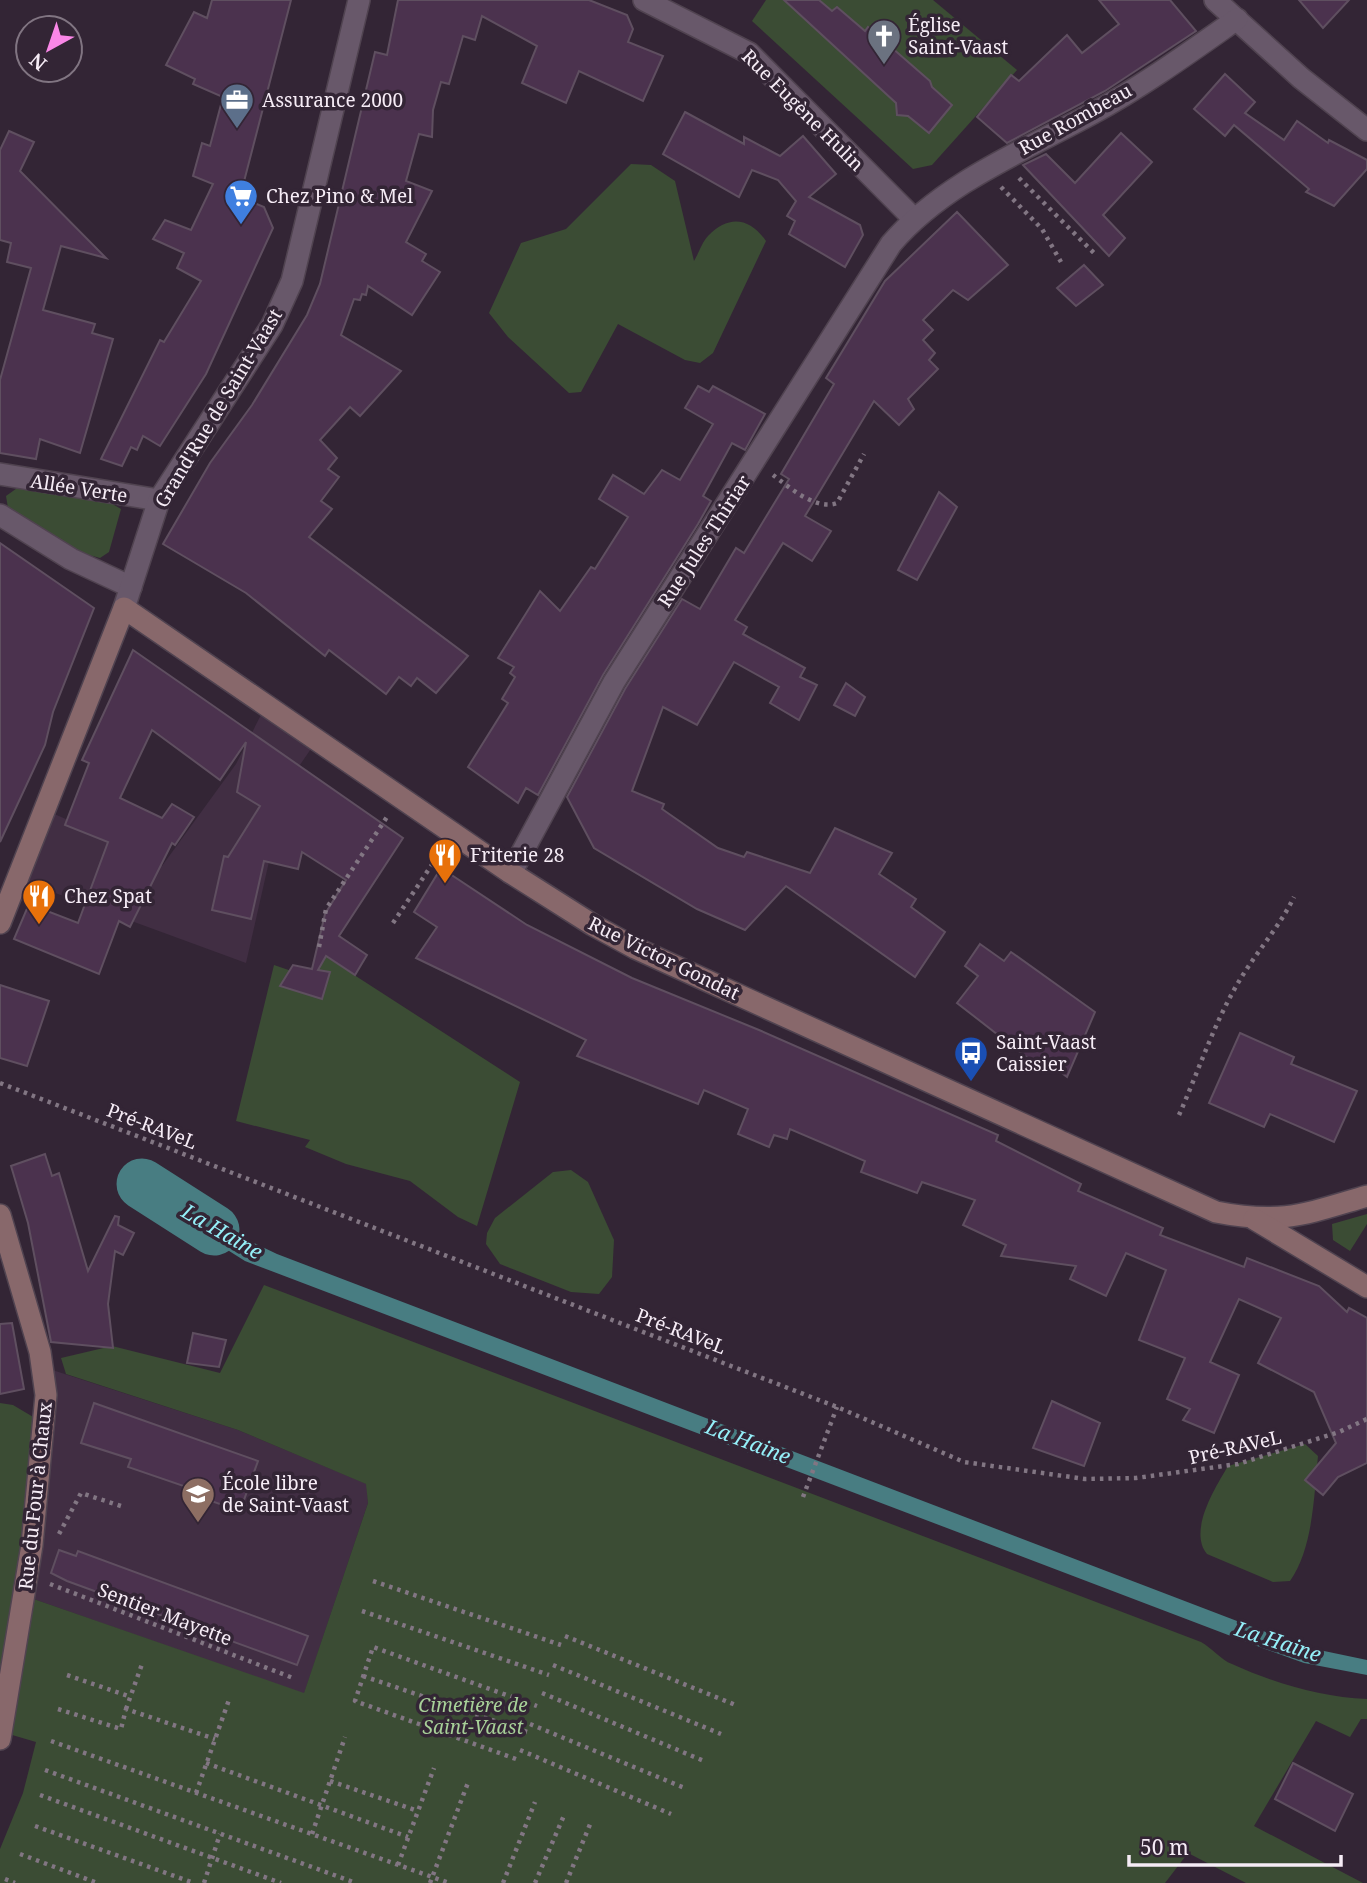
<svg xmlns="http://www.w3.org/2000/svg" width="1367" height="1883" font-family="'Noto Serif',serif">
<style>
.built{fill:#412e43}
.green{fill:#3b4c34}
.water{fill:#487d82}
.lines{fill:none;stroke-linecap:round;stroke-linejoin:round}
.river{stroke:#487d82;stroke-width:51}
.building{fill:#4b324e;stroke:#5f4f60;stroke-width:2}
.street-casing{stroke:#504350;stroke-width:24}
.secondary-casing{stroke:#504350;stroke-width:24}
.path{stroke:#827683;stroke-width:4.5;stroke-dasharray:3.5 5;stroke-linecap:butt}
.street{stroke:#68586a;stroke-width:21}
.secondary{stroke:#88686b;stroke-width:21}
.labels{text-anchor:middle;stroke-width:7;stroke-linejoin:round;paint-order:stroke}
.poi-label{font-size:19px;fill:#f6ecf6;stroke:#332535;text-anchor:start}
.street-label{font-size:19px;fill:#f6ecf6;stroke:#332535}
.park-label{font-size:19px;font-style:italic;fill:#a7d098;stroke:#332535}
.water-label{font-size:21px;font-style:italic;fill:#95eff8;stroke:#332535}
</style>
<rect width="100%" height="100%" fill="#332535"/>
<g class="built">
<path d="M 266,705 L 317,740 L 278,797 L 273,844 L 246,963 L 17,879 L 45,810 L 105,836 L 162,866 L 236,764 Z"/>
<path d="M 43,1367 L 238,1430 L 367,1484 L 368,1503 L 304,1694 L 25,1596 Z"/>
</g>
<g class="green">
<path d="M 766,0 L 933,0 L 1017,70 L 932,165 L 913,169 L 752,21 Z"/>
<path d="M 631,164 L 651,165 L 675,181 L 694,261 C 699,253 702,242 708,236 C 729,214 750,218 766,241 L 713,353 L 700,363 L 685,360 L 618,324 L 581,392 L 569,393 L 508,337 L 489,313 L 521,243 L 566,229 Z"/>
<path d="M 20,486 L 109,502 L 121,509 L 109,552 L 100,558 L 74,551 L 8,508 L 6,496 Z"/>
<path d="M 317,951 L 520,1082 L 477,1226 L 458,1217 L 410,1181 L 346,1164 L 305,1147 L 310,1140 L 236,1121 L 274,965 L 309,977 Z"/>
<path d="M 571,1170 L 588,1182 L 614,1240 L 612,1277 L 599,1294 L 571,1292 L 500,1264 L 486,1244 L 487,1233 L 495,1218 L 553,1172 Z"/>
<path d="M 1367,1214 L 1367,1224 L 1350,1251 L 1333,1240 L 1332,1224 Z"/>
<path d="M 264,1285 L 1201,1642 C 1212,1648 1221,1660 1232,1664 C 1274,1683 1321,1697 1367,1699 L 1367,1719 L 1361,1719 L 1350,1737 L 1316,1721 L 1254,1826 L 1363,1883 L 1246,1883 L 1188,1853 L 1165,1883 L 0,1883 L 0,1849 L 23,1793 L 36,1742 L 2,1732 L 0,1739 L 0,1403 L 13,1405 L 45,1424 L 25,1596 L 304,1693 L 368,1503 L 366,1484 L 238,1430 L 66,1374 L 61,1358 L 112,1346 L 220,1373 Z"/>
<path d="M 1305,1444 L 1318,1456 C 1314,1496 1313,1549 1290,1581 L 1273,1582 L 1207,1554 C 1188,1531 1215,1488 1228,1466 Z"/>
</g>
<path class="water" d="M 159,1186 L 221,1227 L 277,1254 L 1271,1634 L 1305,1647 L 1367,1660 L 1367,1675 L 1304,1663 L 1265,1649 L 245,1261 L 150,1201 Z"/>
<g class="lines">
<path class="river" d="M 142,1184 L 214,1230"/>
</g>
<g class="building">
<path d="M 212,0 L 291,0 L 240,197 L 264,207 L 273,228 L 206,374 L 160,446 L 143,436 L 137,450 L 131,447 L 122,466 L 101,459 L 160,340 L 164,342 L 201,281 L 177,268 L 184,253 L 153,239 L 165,220 L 191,230 L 213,184 L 193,176 L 202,143 L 210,146 L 223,97 L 193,84 L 195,79 L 166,65 L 194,12 L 207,18 Z"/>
<path d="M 398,0 L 589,0 L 627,15 L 633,29 L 628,42 L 663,56 L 643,101 L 579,71 L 566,103 L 522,83 L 537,46 L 482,16 L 475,40 L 463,36 L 449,84 L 441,82 L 433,110 L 432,137 L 419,134 L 406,181 L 432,191 L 406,242 L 426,254 L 422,261 L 440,272 L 412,315 L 368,286 L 366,295 L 362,294 L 360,300 L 354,299 L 341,335 L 401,371 L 360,416 L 350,407 L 320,440 L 337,458 L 328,469 L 339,477 L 321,501 L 332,509 L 309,537 L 468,656 L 436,693 L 417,678 L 411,686 L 399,677 L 386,694 L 329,650 L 325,656 L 246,593 L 163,544 L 210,463 L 252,405 L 307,315 L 320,284 L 375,52 L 387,55 Z"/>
<path d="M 784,0 L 819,0 L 832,11 L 837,7 L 865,31 L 868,27 L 930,81 L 932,87 L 952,105 L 929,133 L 908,116 L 897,115 L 896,103 Z"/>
<path d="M 1099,0 L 1170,0 L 1196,31 L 1105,91 L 1007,143 L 977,117 L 1011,75 L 1019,81 L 1067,35 L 1082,53 L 1119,24 Z"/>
<path d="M 1299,0 L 1349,0 L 1323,28 Z"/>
<path d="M 1225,74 L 1255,102 L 1245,113 L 1284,140 L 1297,121 L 1328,143 L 1329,140 L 1367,160 L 1367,169 L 1334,206 L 1306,192 L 1309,189 L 1234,125 L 1225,136 L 1194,109 Z"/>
<path d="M 685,112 L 744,144 L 744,137 L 780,156 L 803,136 L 836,174 L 809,197 L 860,225 L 863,235 L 845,267 L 789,234 L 795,221 L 787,216 L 796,201 L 778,180 L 752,170 L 739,197 L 663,154 Z"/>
<path d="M 9,131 L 34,142 L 20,171 L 106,258 L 61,246 L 43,310 L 95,324 L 92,333 L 113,339 L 80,453 L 40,439 L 36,459 L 0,453 L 0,380 L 31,268 L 7,262 L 11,243 L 0,240 L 0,150 Z"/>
<path d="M 1121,133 L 1152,162 L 1103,215 L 1125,238 L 1109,256 L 1023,165 L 1046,154 L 1075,183 Z"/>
<path d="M 957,212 L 1008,265 L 968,300 L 953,290 L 923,320 L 933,330 L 923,340 L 935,353 L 929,360 L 938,369 L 908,399 L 914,409 L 899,425 L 874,401 L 805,516 L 831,531 L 812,561 L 783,543 L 735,620 L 747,627 L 743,634 L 805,668 L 800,677 L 817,685 L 799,720 L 770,703 L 779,687 L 734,662 L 697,725 L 663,707 L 632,791 L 664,804 L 662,809 L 718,848 L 744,857 L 747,852 L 810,873 L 835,828 L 892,853 L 879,874 L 916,899 L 911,907 L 945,932 L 915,977 L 786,886 L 745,930 L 697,909 L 594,848 L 567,797 L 625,689 L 682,599 L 700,609 L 736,548 L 744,553 L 789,479 L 781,474 L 834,384 L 826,378 L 885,281 Z"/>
<path d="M 1084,265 L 1103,285 L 1076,306 L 1057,288 Z"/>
<path d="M 698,386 L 709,392 L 713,386 L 765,414 L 745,450 L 732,443 L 703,496 L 711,501 L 698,524 L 603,675 L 538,795 L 526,788 L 518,803 L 468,767 L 508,703 L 502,699 L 515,677 L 510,673 L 514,667 L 498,658 L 540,591 L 560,611 L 591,567 L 595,569 L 628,517 L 599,499 L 613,475 L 644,494 L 662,470 L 680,480 L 713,424 L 685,408 Z"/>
<path d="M 939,492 L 957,507 L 917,580 L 898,570 Z"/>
<path d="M 0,543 L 94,608 L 53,712 L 45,745 L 0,842 Z"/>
<path d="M 133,650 L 403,838 L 339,936 L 367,955 L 355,975 L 326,956 L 318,970 L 330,972 L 322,999 L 280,986 L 293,965 L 312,969 L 325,914 L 346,880 L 302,852 L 298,869 L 264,861 L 251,919 L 212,910 L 224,856 L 228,857 L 260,806 L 237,792 L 246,742 L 220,780 L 152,730 L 120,798 L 162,818 L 172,804 L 194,817 L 175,845 L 172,843 L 130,927 L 119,921 L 99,974 L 14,939 L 29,904 L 78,923 L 108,842 L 65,825 L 89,763 L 82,760 Z"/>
<path d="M 846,683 L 865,697 L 855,716 L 834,705 Z"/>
<path d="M 441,868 L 527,925 L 632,978 L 759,1030 L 998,1135 L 996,1141 L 1081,1184 L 1078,1191 L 1163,1228 L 1160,1235 L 1244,1267 L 1247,1258 L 1319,1286 L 1347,1312 L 1349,1308 L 1367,1318 L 1367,1463 L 1338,1477 L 1323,1495 L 1305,1480 L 1336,1443 L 1314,1392 L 1258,1363 L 1281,1318 L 1239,1299 L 1210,1362 L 1239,1375 L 1214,1433 L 1183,1420 L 1190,1409 L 1167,1399 L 1185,1358 L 1139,1340 L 1166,1270 L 1126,1253 L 1106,1296 L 1070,1279 L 1076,1266 L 1001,1256 L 1006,1245 L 963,1225 L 975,1200 L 922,1182 L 917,1193 L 861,1172 L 865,1161 L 790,1129 L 787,1139 L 774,1135 L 769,1147 L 738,1134 L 748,1109 L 704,1090 L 698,1104 L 577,1056 L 586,1040 L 416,958 L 437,927 L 414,912 Z"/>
<path d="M 980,944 L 1004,961 L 1011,952 L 1095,1012 L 1067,1077 L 1043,1059 L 1038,1066 L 957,1003 L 978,976 L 965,966 Z"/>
<path d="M 0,985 L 49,1001 L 27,1066 L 0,1058 Z"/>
<path d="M 1240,1033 L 1294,1057 L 1291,1064 L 1357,1091 L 1334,1142 L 1270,1114 L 1264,1127 L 1209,1103 Z"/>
<path d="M 45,1154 L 52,1176 L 59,1173 L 88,1271 L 115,1216 L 119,1217 L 118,1225 L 134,1233 L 123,1255 L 115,1251 L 108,1304 L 113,1348 L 51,1342 L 28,1223 L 11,1166 Z"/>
<path d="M 12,1323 L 24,1389 L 0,1394 L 0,1324 Z"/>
<path d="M 193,1333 L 226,1340 L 219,1367 L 187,1363 Z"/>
<path d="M 1052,1401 L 1100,1423 L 1084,1466 L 1033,1448 Z"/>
<path d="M 94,1403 L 258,1461 L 240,1511 L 211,1501 L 213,1496 L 128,1467 L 131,1459 L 81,1443 Z"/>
<path d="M 59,1550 L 76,1556 L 78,1551 L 308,1636 L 297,1665 L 67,1581 L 51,1573 Z"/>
<path d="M 1293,1763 L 1353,1794 L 1335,1831 L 1275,1799 Z"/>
</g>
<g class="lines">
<g class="street-casing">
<g id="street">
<path d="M 644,0 L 749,53 L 913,218"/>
<path d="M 1215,0 L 1301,78 L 1367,130"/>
<path d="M 0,474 L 159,500"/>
<path d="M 0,515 L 71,559 L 131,587"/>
<path d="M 124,608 L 159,500 L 272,325 L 292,281 L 359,0"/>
<path d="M 511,873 L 614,682 L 891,244 C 943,183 1023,151 1093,113 C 1143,86 1190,52 1237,19"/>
</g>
</g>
<g class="secondary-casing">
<g id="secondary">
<path d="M 0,923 L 124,608 L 511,873 L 593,925 L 635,948 L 1216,1212 C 1282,1225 1305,1214 1367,1196"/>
<path d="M 0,1215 L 40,1352 L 46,1395 L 32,1545 L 0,1739"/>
<path d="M 1254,1219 L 1367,1287"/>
</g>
</g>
<g class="path">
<path d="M 1019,178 L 1095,254"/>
<path d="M 1001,187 L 1042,229 L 1061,262"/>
<path d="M 773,475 C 789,487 816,511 837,503 L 864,454"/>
<path d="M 393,923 L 441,851"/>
<path d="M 319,947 L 326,909 L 387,817"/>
<path d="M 0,1083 L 837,1407 L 964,1462 L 1085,1479 L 1136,1478 L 1238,1464 L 1339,1432 L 1367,1419"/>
<path d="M 1179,1115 C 1199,1070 1215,1020 1241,978 C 1258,950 1280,926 1294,897"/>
<path d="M 803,1497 L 837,1407"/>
<path d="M 59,1534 L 81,1493 L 124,1507"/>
<path d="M 373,1581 L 561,1645"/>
<path d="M 50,1584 L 293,1678"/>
<path d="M 362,1611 L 549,1675"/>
<path d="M 565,1636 L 738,1706"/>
<path d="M 553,1665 L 721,1734"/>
<path d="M 67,1675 L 131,1697"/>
<path d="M 363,1676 L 527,1732"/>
<path d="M 542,1693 L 704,1761"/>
<path d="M 58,1709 L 121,1729 L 126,1709 L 215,1739"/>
<path d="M 126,1709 L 142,1664"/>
<path d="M 530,1724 L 687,1789"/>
<path d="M 51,1741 L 449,1883"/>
<path d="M 520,1750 L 671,1814"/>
<path d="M 516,1759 L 355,1701 L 373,1647 L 537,1706"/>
<path d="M 206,1763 L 408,1837"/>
<path d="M 45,1770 L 356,1883"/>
<path d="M 330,1781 L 418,1811"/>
<path d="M 196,1793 L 230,1697"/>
<path d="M 40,1795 L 281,1883"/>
<path d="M 35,1826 L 194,1883"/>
<path d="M 312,1834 L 345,1737"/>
<path d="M 20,1854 L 97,1883"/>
<path d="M 398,1865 L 434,1768"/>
<path d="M 5,1879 L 15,1883"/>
<path d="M 204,1883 L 220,1834"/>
<path d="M 430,1883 L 469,1780"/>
<path d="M 503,1883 L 535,1802"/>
<path d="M 535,1883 L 565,1813"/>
<path d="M 566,1883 L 591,1822"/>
</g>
<use href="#street" class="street"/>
<use href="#secondary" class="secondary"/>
</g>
<defs>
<g id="church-pin" transform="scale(1.75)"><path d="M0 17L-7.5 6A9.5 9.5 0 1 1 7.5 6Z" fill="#6b7280" stroke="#332535"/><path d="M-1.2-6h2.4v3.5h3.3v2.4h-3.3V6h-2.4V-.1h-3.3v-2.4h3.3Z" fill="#fff"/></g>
<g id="office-pin" transform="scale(1.75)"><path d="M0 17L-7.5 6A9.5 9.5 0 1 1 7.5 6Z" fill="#5c6f8a" stroke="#332535"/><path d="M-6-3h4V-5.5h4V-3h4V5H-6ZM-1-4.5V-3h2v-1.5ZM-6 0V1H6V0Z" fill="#fff"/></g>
<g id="supermarket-pin" transform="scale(1.75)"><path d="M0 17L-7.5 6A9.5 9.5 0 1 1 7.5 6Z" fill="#3f7fe0" stroke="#332535"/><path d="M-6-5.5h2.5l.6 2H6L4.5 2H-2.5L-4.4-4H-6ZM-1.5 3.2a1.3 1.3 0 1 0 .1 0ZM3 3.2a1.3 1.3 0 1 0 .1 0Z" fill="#fff"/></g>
<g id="restaurant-pin" transform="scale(1.75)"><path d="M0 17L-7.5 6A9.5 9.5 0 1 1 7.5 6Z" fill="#e8710a" stroke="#332535"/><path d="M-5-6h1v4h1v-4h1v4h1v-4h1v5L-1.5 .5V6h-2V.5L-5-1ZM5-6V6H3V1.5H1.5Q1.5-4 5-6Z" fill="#fff"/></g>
<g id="bus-pin" transform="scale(1.75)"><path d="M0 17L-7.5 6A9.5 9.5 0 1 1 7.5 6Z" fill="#1a4fb4" stroke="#332535"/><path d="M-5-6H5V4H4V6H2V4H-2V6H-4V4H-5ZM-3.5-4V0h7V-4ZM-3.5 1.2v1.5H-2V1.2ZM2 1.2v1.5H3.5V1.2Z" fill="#fff"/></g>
<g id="school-pin" transform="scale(1.75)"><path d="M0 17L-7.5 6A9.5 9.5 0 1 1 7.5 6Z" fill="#8d6e63" stroke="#332535"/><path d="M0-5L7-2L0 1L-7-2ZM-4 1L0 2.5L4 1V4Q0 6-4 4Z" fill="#fff"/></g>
</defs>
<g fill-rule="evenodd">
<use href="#church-pin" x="884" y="36"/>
<use href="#office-pin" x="237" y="100"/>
<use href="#supermarket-pin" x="241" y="196"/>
<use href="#restaurant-pin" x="445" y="855"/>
<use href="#restaurant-pin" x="39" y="896"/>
<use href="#bus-pin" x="971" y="1053"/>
<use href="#school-pin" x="198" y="1494"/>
</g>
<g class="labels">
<g class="poi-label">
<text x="908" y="32">Église<tspan x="908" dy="22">Saint-Vaast</tspan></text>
<text x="262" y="107">Assurance 2000</text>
<text x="266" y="203">Chez Pino &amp; Mel</text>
<text x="470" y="862">Friterie 28</text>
<text x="64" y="903">Chez Spat</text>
<text x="996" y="1049">Saint-Vaast<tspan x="996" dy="22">Caissier</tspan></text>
<text x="222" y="1490">École libre<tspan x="222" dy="22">de Saint-Vaast</tspan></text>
</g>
<g class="street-label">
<text transform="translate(803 110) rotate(45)" y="7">Rue Eugène Hulin</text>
<text transform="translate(1075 119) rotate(-29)" y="7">Rue Rombeau</text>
<text transform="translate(218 408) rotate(-59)" y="7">Grand'Rue de Saint-Vaast</text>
<text transform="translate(79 488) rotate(9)" y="7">Allée Verte</text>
<text transform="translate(704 541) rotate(-57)" y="7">Rue Jules Thiriar</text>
<text transform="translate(664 958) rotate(26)" y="7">Rue Victor Gondat</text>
<text transform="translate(152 1126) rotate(21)" y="7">Pré-RAVeL</text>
<text transform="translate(681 1331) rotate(21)" y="7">Pré-RAVeL</text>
<text transform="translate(1235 1447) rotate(-13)" y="7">Pré-RAVeL</text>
<text transform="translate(35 1496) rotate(-84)" y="7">Rue du Four à Chaux</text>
<text transform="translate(165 1614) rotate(21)" y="7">Sentier Mayette</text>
</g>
<g class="park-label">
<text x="473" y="1712">Cimetière de<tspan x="473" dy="22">Saint-Vaast</tspan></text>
</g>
<g class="water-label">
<text transform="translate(222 1232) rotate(30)" y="7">La Haine</text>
<text transform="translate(748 1442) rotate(21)" y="7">La Haine</text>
<text transform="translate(1278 1642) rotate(18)" y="7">La Haine</text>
</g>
</g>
<g transform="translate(49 49) rotate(220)"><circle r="33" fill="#332535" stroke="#817582" stroke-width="2"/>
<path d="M0-5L12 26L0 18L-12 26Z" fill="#fa87e7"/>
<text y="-10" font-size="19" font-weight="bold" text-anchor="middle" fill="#f6ecf6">N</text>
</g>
<path d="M1129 1855v10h212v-10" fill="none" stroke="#f6ecf6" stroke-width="3.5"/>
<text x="1140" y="1855" font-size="21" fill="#f6ecf6" stroke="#332535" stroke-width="5" paint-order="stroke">50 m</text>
</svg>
